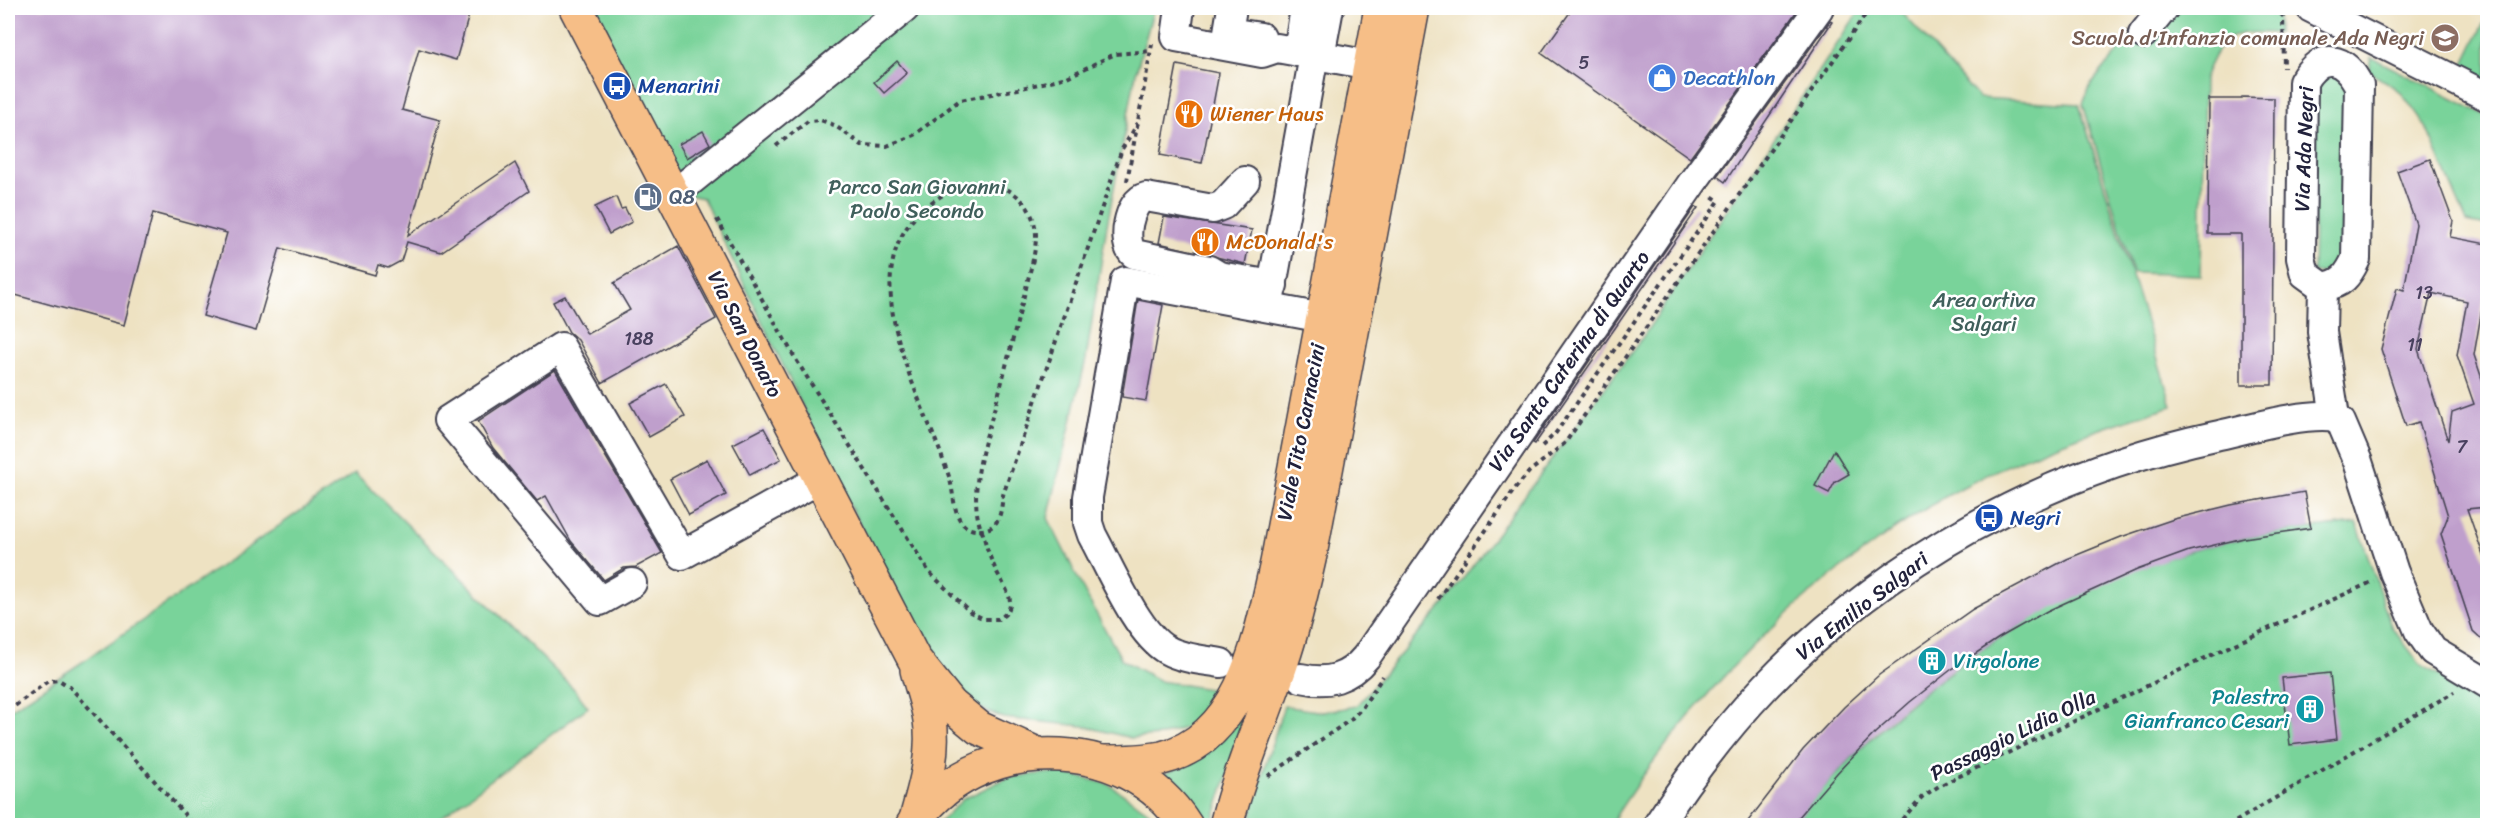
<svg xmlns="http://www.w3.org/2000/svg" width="2495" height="833" font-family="Sriracha,sans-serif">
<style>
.green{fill:#79d39a;stroke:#4e7a6a;stroke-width:1.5}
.building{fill:#bf9fcc;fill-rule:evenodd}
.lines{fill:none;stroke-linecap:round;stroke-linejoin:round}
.minor-casing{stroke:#413f4f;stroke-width:32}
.major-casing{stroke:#413f4f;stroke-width:36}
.path{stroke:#413f4f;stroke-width:4;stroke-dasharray:4.5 4.5;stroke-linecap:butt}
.minor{stroke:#fff;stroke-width:28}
.major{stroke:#f6be87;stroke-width:33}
.labels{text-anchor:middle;stroke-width:5;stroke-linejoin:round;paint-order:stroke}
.number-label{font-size:18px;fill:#49415f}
.education-label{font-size:21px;fill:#785e54;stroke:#fff;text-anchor:end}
.shop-label{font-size:21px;fill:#366cbe;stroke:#fff;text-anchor:start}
.transit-label{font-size:21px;fill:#164399;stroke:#fff;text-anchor:start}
.food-label{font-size:21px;fill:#c56008;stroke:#fff;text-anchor:start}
.street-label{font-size:21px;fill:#22223b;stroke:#fff}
.park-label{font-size:21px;fill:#40605c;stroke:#fff}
.service-label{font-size:21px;fill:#4e5e75;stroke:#fff;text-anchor:start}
.culture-label{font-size:21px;fill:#0d838f;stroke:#fff;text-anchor:start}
</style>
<rect width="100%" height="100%" fill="#fff"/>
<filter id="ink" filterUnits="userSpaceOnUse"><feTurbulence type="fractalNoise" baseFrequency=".0167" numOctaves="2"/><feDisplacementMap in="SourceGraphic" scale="12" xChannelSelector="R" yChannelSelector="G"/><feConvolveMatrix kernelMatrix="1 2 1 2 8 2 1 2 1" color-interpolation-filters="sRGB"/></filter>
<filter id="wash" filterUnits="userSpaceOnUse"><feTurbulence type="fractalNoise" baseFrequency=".008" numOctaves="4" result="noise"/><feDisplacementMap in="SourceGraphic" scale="24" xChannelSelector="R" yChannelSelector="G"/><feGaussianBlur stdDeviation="1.35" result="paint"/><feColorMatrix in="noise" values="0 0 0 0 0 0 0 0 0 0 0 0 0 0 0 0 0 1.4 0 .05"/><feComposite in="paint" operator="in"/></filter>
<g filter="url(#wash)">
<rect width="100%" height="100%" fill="#eee2c2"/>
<g class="green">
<path d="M 576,8 L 1154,8 L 1136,73 L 1107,225 L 1086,359 L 1048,518 L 1085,593 L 1122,660 L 1160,681 L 1216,690 L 1190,726 L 1160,736 L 1131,738 L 1083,726 L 1003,718 L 980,708 L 948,688 L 848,502 L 703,198 L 680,193 Z"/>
<path d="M 1861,8 L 1898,8 L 1979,98 L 2079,104 L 2172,406 C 2101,427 2031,452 1965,486 C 1934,502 1905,522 1876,542 C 1769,619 1680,714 1610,825 L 1251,826 L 1254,800 L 1284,706 L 1323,712 L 1356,706 L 1445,603 L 1642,338 Z"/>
<path d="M 2154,8 L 2268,8 L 2278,16 L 2278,33 C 2230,31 2223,33 2204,78 L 2201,275 L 2133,273 L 2083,104 L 2091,84 Z"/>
<path d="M 2487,16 L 2487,82 L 2462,68 Z"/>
<path d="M 2371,57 L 2487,116 L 2487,226 L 2467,222 L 2426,127 L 2400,91 L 2368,71 Z"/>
<path d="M 2317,72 L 2347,73 L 2344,272 L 2313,273 Z"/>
<path d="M 355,473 L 574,689 L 588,707 L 431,825 L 8,825 L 8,711 L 84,661 Z"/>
<path d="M 2357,523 L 2391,626 L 2420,664 L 2487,704 L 2487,825 L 1792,826 C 1808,803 1827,784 1846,764 C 1938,667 2061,588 2191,551 C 2245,535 2301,529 2357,523 Z"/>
<path d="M 1293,567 L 1212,825 L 1207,825 L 1181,791 L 1163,775 L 1190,762 Z"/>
<path d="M 1059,772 L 1108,784 L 1149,812 L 1160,825 L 936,826 L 963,799 L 1009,777 Z"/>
</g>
<g id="blocks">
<g class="building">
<path d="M 8,8 L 471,8 L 456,60 L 419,49 L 402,110 L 440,120 L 408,235 L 515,163 L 529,191 L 441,252 L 407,242 L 401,261 L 388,268 L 378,265 L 375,275 L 280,248 L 256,331 L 203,316 L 227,233 L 153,213 L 124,325 L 8,293 Z"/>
<path d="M 1573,8 L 1799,8 L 1690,158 L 1541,53 Z"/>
<path d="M 1830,21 L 1832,22 L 1725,182 L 1717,176 Z"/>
<path d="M 897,61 L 907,73 L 884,93 L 874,82 Z"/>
<path d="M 1177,65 L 1219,73 L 1202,163 L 1160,155 Z"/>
<path d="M 2242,97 L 2274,98 L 2272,385 L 2241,385 L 2241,234 L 2208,234 L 2209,99 L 2242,99 Z"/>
<path d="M 703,131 L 710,144 L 687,158 L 679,144 Z"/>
<path d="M 2430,159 L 2453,221 L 2450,237 L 2487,244 L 2487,280 L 2474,355 L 2487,394 L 2487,507 L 2467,509 L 2487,566 L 2487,644 L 2473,631 L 2441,534 L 2448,516 L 2419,422 L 2406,426 L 2381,349 L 2397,288 L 2404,290 L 2416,224 L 2397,171 ZM 2431,293 L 2467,301 L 2457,355 L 2474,404 L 2452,412 L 2448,441 L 2418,349 Z"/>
<path d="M 616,197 L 621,209 L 625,208 L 632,222 L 609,234 L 595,207 Z"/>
<path d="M 1695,207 L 1698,208 L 1535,444 L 1533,443 Z"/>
<path d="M 1164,217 L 1252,230 L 1245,264 L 1159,243 Z"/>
<path d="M 678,246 L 716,319 L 602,383 L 578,340 L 569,332 L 553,302 L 565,296 L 587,334 L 630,310 L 614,283 Z"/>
<path d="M 1138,300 L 1163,305 L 1146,401 L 1122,397 Z"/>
<path d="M 555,370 L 662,553 L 636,567 L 624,568 L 604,580 L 571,541 L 546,496 L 537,501 L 493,448 L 478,421 Z"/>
<path d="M 666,384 L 685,417 L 649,437 L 630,403 Z"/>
<path d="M 764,428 L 781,459 L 750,475 L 733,444 Z"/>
<path d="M 1834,450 L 1849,474 L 1835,482 L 1829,493 L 1815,486 Z"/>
<path d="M 707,459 L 726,495 L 689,515 L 670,479 Z"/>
<path d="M 2304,492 L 2311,528 L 2244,538 L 2189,551 L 2137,570 L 2047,611 L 1999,638 L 1952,669 L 1910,702 L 1875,733 L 1837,773 L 1792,825 L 1745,825 L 1803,750 L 1844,707 L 1879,675 L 1973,609 L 2067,559 L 2121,537 L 2174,519 L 2231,505 Z"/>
<path d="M 2330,673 L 2337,739 L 2290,745 L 2282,678 Z"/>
</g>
</g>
</g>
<g filter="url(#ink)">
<use href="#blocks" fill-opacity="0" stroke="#413f4f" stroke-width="1.5"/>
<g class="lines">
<g class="minor-casing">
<g id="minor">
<path d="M 1180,8 L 1176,37 L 1262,53 L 1277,48 L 1370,65"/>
<path d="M 1232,8 L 1228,32 L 1261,37"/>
<path d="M 2311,8 L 2488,97"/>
<path d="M 2143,34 L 2164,8"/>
<path d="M 1298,52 L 1305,8"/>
<path d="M 1320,56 L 1329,8"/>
<path d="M 1245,181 L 1223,205 L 1213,209 L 1146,197 C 1128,201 1121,244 1134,254 L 1209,270 L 1219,276 L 1273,285"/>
<path d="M 673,195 L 905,8"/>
<path d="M 2323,287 C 2342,284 2348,276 2356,259 L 2359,86 C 2345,56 2320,51 2303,82 L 2301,258 L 2305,274 L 2323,287 L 2322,332 L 2335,417 L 2341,422 L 2358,462 L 2394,572 L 2419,631 L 2433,651 L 2488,684"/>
<path d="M 1269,303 L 1314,55"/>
<path d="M 632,583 L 600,601 L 448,420 L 561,347 L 682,555 L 820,479"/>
<path d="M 1221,663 C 1204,660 1183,659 1167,650 C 1138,635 1109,566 1092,535 L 1088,523 L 1088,497 L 1125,281 L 1323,318"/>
<path d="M 1301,678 C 1328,684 1348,679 1366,657 L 1692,183 L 1819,8"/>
<path d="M 1657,826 C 1689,777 1725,729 1766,686 C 1886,561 2045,472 2215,436 C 2247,429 2304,412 2335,417"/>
</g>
</g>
<g class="major-casing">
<g id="major">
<path d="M 576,8 L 914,659 L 951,705 L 979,728 L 1037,754"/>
<path d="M 1102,762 C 1122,762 1143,762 1162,758 C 1245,738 1261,633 1277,563 L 1381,8"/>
<path d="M 916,819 C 925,787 935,754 930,720 C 928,704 921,686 917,670"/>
<path d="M 912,826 C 972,732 1127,730 1186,826"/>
<path d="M 1226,826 C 1240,769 1264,716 1282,661 C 1294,626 1302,591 1310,555 L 1413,8"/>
</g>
</g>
<g class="path">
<path d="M 2274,8 L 2283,16 L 2284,68"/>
<path d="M 776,146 L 808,121 L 820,120 L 834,125 L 862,145 L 887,146 L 914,135 L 960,100 L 1018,89 L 1067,77 L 1115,54 L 1151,51"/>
<path d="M 1127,181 L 1152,44"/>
<path d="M 717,219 L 795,358 L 929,572 L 970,612 L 984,619 L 998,619 C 1024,606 1001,584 994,566 C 989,556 986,545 983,534 C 964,493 989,430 1000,389 C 1009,355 1017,322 1026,288 C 1030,270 1036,253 1036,235 C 1035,205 1009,181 979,184 C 957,186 935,197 919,213 C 855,275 915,386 941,454 C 944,464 949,474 951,484 C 955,502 954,533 982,530 C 1001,528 1001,510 1003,495 L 1122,149 L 1138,123"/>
<path d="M 1542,446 L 1555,434 L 1719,201 L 1710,195"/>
<path d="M 1438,599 L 1514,490 L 1529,472 L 1565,443 L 1870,8"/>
<path d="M 8,711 L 48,681 L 59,680 L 70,687 L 195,826"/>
<path d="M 1268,776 L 1350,720 L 1362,708 L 1383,676"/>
<path d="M 1896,826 L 1922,797 L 1939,786 L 2226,648 L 2374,581"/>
<path d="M 2228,826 L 2454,692"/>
</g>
<use href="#minor" class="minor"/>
<use href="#major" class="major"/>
</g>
</g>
<defs>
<g id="school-disc" transform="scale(1.5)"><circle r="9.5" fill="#8d6e63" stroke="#fff"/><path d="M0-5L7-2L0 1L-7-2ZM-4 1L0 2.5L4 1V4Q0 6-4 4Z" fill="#fff"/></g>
<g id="shop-disc" transform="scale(1.5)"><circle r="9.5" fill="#3f7fe0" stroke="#fff"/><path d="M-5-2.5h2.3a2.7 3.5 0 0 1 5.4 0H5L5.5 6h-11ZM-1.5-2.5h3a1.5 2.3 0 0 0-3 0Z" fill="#fff"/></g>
<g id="bus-disc" transform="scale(1.5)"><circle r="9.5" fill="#1a4fb4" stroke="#fff"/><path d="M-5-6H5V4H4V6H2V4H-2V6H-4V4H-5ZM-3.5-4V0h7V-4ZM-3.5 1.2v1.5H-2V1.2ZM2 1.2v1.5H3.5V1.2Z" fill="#fff"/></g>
<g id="restaurant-disc" transform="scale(1.5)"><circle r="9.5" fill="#e8710a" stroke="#fff"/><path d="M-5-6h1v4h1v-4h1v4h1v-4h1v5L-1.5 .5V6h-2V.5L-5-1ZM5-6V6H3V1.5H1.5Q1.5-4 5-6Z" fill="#fff"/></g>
<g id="fuel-disc" transform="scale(1.5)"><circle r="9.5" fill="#5c6f8a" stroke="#fff"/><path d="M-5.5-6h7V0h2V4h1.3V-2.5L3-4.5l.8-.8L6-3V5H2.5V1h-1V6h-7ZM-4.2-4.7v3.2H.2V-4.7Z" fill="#fff"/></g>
<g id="building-disc" transform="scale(1.5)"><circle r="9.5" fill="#0f9aa8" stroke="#fff"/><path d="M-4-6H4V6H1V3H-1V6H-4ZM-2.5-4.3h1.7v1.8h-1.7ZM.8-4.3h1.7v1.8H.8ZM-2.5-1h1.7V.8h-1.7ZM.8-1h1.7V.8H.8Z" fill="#fff"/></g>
</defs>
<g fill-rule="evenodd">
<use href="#school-disc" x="2445" y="38"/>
<use href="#shop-disc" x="1662" y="78"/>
<use href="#bus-disc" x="617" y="86"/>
<use href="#restaurant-disc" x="1189" y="114"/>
<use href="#fuel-disc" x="648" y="197"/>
<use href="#restaurant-disc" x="1205" y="242"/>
<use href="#bus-disc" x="1989" y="518"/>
<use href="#building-disc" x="1932" y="661"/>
<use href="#building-disc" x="2310" y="709"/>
</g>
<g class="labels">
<g class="number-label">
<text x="1584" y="69">5</text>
<text x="2424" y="299">13</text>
<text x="639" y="345">188</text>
<text x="2415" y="351">11</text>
<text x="2462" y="453">7</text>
</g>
<g class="education-label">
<text x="2424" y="45">Scuola d'Infanzia comunale Ada Negri</text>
</g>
<g class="shop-label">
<text x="1683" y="85">Decathlon</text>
</g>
<g class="transit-label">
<text x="638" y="93">Menarini</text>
<text x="2010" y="525">Negri</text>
</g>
<g class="food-label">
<text x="1210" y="121">Wiener Haus</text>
<text x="1226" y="249">McDonald's</text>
</g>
<g class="street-label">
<text transform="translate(2304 149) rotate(-88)" y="7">Via Ada Negri</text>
<text transform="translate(745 334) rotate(63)" y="7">Via San Donato</text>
<text transform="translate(1569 361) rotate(-55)" y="7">Via Santa Caterina di Quarto</text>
<text transform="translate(1301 432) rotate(-79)" y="7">Viale Tito Carnacini</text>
<text transform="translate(1862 606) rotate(-38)" y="7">Via Emilio Salgari</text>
<text transform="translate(2013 735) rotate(-26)" y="7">Passaggio Lidia Olla</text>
</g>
<g class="park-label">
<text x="917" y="194">Parco San Giovanni<tspan x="917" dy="24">Paolo Secondo</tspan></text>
<text x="1984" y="307">Area ortiva<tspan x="1984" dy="24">Salgari</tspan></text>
</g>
<g class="service-label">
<text x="669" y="204">Q8</text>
</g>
<g class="culture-label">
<text x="1953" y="668">Virgolone</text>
<text x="2289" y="704" text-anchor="end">Palestra<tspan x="2289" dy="24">Gianfranco Cesari</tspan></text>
</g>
</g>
<rect width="2495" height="833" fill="none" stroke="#fff" stroke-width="30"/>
</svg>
